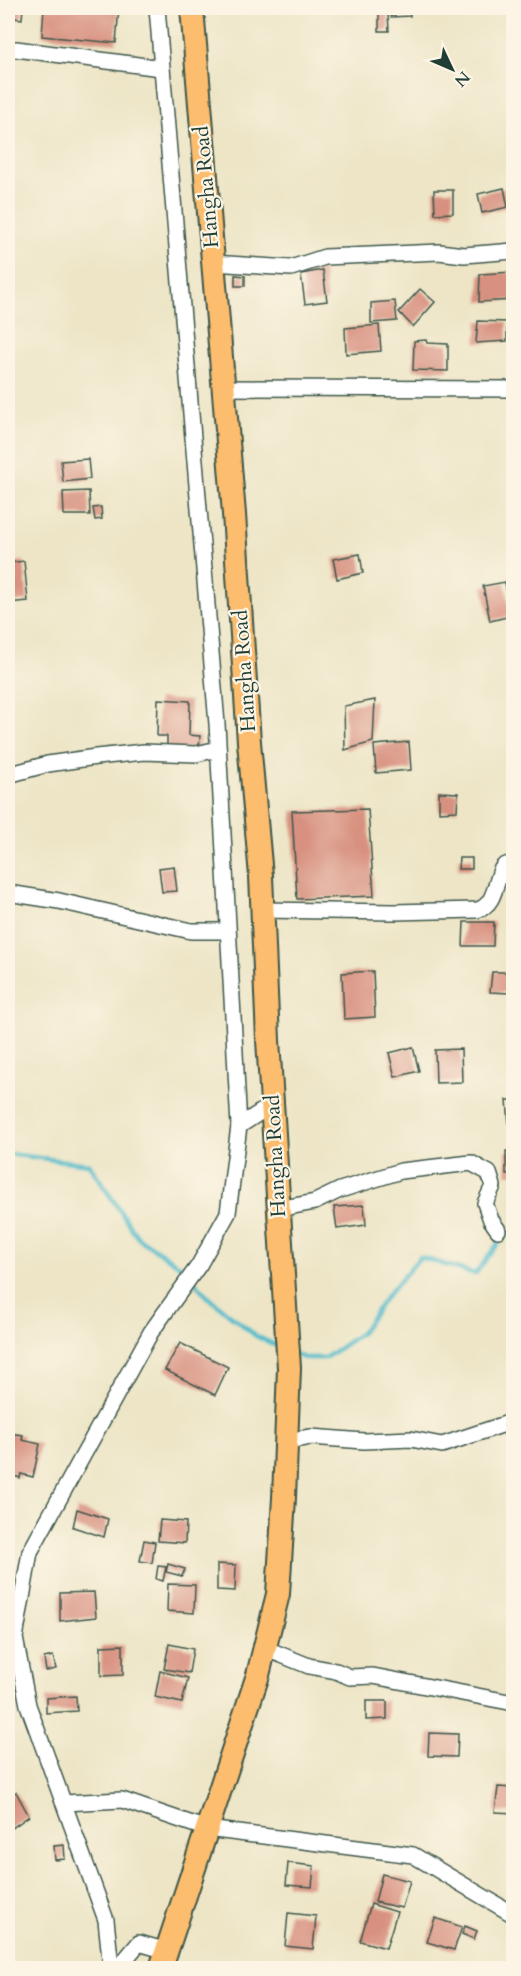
<svg xmlns="http://www.w3.org/2000/svg" width="521" height="1976" font-family="Cardo,serif">
<style>
.lines{fill:none;stroke-linecap:round;stroke-linejoin:round}
.stream{stroke:#4fbbcb;stroke-width:4.5}
.building{fill:#d89180}
.minor-casing{stroke:#3e564a;stroke-width:18}
.highway-casing{stroke:#3e564a;stroke-width:26}
.minor{stroke:#fff;stroke-width:15}
.highway{stroke:#fcbd6e;stroke-width:22}
.labels{text-anchor:middle;stroke-width:4.5;stroke-linejoin:round;paint-order:stroke}
.street-label{font-size:21px;fill:#1f3d34;stroke:#fcf5e5}
</style>
<rect width="100%" height="100%" fill="#fcf5e5"/>
<filter id="ink" filterUnits="userSpaceOnUse"><feTurbulence type="fractalNoise" baseFrequency=".0167" numOctaves="2"/><feDisplacementMap in="SourceGraphic" scale="12" xChannelSelector="R" yChannelSelector="G"/><feConvolveMatrix kernelMatrix="1 2 1 2 8 2 1 2 1" color-interpolation-filters="sRGB"/></filter>
<filter id="wash" filterUnits="userSpaceOnUse"><feTurbulence type="fractalNoise" baseFrequency=".008" numOctaves="4" result="noise"/><feDisplacementMap in="SourceGraphic" scale="24" xChannelSelector="R" yChannelSelector="G"/><feGaussianBlur stdDeviation="1.35" result="paint"/><feColorMatrix in="noise" values="0 0 0 0 0 0 0 0 0 0 0 0 0 0 0 0 0 1.4 0 .05"/><feComposite in="paint" operator="in"/></filter>
<g filter="url(#wash)">
<rect width="100%" height="100%" fill="#ede5c6"/>
<g class="lines">
<g class="stream">
<path d="M 8,1154 L 89,1164 L 138,1238 L 182,1267 L 208,1297 L 256,1336 L 279,1347"/>
<path d="M 295,1354 L 304,1358 L 325,1358 L 361,1333 L 385,1298 L 420,1257 L 475,1274 L 503,1237 L 514,1230"/>
</g>
</g>
<g id="blocks">
<g class="building">
<path d="M 8,8 L 23,8 L 22,19 L 15,18 L 13,30 L 8,30 Z"/>
<path d="M 44,8 L 119,8 L 116,43 L 42,36 Z"/>
<path d="M 409,8 L 410,16 L 391,17 L 390,10 Z"/>
<path d="M 379,13 L 388,13 L 389,31 L 379,31 Z"/>
<path d="M 504,188 L 508,207 L 482,213 L 478,194 Z"/>
<path d="M 434,190 L 453,190 L 453,213 L 435,214 Z"/>
<path d="M 323,270 L 327,301 L 305,304 L 301,274 Z"/>
<path d="M 514,272 L 514,300 L 479,302 L 480,274 Z"/>
<path d="M 235,275 L 245,276 L 245,286 L 235,286 Z"/>
<path d="M 420,289 L 435,302 L 413,327 L 399,312 Z"/>
<path d="M 395,301 L 397,321 L 371,323 L 371,303 Z"/>
<path d="M 478,321 L 507,322 L 507,341 L 476,343 Z"/>
<path d="M 379,325 L 381,351 L 346,354 L 345,328 Z"/>
<path d="M 426,340 L 427,343 L 448,344 L 448,371 L 413,370 L 414,341 Z"/>
<path d="M 88,459 L 90,479 L 63,482 L 61,461 Z"/>
<path d="M 89,491 L 90,515 L 64,515 L 63,492 Z"/>
<path d="M 101,507 L 102,519 L 95,520 L 93,508 Z"/>
<path d="M 360,554 L 363,573 L 337,579 L 333,559 Z"/>
<path d="M 24,561 L 28,601 L 8,603 L 8,563 Z"/>
<path d="M 505,582 L 511,616 L 490,621 L 483,586 Z"/>
<path d="M 158,699 L 190,701 L 189,735 L 200,736 L 199,750 L 167,749 L 167,736 L 157,736 Z"/>
<path d="M 375,700 L 373,742 L 345,750 L 344,706 Z"/>
<path d="M 409,742 L 411,770 L 376,773 L 374,745 Z"/>
<path d="M 439,792 L 458,793 L 457,811 L 439,812 Z"/>
<path d="M 368,809 L 374,896 L 297,899 L 292,811 Z"/>
<path d="M 459,858 L 472,858 L 472,869 L 458,869 Z"/>
<path d="M 174,866 L 177,891 L 162,892 L 159,868 Z"/>
<path d="M 464,922 L 494,922 L 493,946 L 463,946 Z"/>
<path d="M 373,971 L 375,1017 L 344,1019 L 342,973 Z"/>
<path d="M 492,972 L 510,972 L 510,993 L 490,992 Z"/>
<path d="M 413,1047 L 419,1071 L 395,1077 L 389,1053 Z"/>
<path d="M 461,1049 L 462,1082 L 436,1083 L 435,1050 Z"/>
<path d="M 507,1100 L 514,1100 L 514,1123 L 509,1124 Z"/>
<rect x="506" y="1151" width="8" height="23"/>
<path d="M 364,1205 L 366,1225 L 337,1229 L 334,1207 Z"/>
<path d="M 180,1343 L 228,1367 L 215,1395 L 165,1370 Z"/>
<path d="M 8,1433 L 23,1435 L 22,1440 L 40,1444 L 33,1477 L 21,1474 L 20,1478 L 8,1474 Z"/>
<path d="M 77,1509 L 108,1519 L 104,1537 L 73,1527 Z"/>
<path d="M 160,1520 L 186,1522 L 185,1543 L 158,1541 Z"/>
<path d="M 144,1540 L 155,1542 L 152,1563 L 140,1561 Z"/>
<path d="M 168,1564 L 185,1569 L 182,1576 L 166,1572 Z"/>
<path d="M 217,1564 L 236,1565 L 235,1591 L 217,1590 Z"/>
<path d="M 158,1566 L 166,1567 L 163,1581 L 156,1579 Z"/>
<path d="M 168,1584 L 195,1585 L 194,1613 L 167,1611 Z"/>
<path d="M 94,1592 L 96,1617 L 60,1621 L 60,1593 Z"/>
<path d="M 169,1644 L 193,1649 L 189,1673 L 164,1669 Z"/>
<path d="M 123,1645 L 123,1675 L 101,1676 L 101,1646 Z"/>
<path d="M 53,1656 L 56,1669 L 46,1671 L 44,1658 Z"/>
<path d="M 160,1671 L 188,1678 L 182,1703 L 155,1697 Z"/>
<path d="M 76,1696 L 77,1711 L 46,1713 L 46,1698 Z"/>
<path d="M 366,1701 L 387,1701 L 387,1719 L 366,1720 Z"/>
<path d="M 429,1733 L 458,1734 L 457,1757 L 428,1756 Z"/>
<path d="M 498,1787 L 514,1788 L 514,1813 L 495,1812 Z"/>
<path d="M 16,1792 L 29,1816 L 8,1831 L 8,1797 Z"/>
<path d="M 64,1845 L 65,1859 L 55,1860 L 54,1846 Z"/>
<path d="M 288,1863 L 314,1866 L 312,1887 L 286,1885 Z"/>
<path d="M 382,1874 L 410,1881 L 402,1908 L 375,1902 Z"/>
<path d="M 371,1904 L 397,1912 L 386,1948 L 360,1941 Z"/>
<path d="M 288,1913 L 316,1916 L 313,1949 L 285,1946 Z"/>
<path d="M 435,1918 L 462,1927 L 454,1950 L 427,1942 Z"/>
<path d="M 465,1926 L 477,1931 L 474,1939 L 462,1934 Z"/>
</g>
</g>
</g>
<g filter="url(#ink)">
<use href="#blocks" fill-opacity="0" stroke="#3e564a" stroke-width="1.5"/>
<g class="lines">
<g class="minor-casing">
<g id="minor">
<path d="M 157,8 L 217,724 L 239,1126"/>
<path d="M 8,51 L 16,49 L 161,68"/>
<path d="M 213,263 L 291,268 L 325,257 L 439,252 L 464,255 L 514,251"/>
<path d="M 223,388 L 514,389"/>
<path d="M 8,775 L 48,764 L 96,757 L 144,752 L 196,754 L 218,749"/>
<path d="M 8,893 L 59,901 L 191,931 L 227,931"/>
<path d="M 261,910 L 394,912 L 477,910 C 494,906 495,885 501,870 L 504,866 L 514,862"/>
<path d="M 278,1209 L 315,1202 L 340,1190 L 401,1171 L 471,1163 L 489,1173 L 493,1186 L 485,1203 L 491,1220 L 498,1230"/>
<path d="M 286,1441 L 311,1437 L 364,1441 L 411,1439 L 442,1445 L 514,1421"/>
<path d="M 264,1648 L 309,1666 L 336,1671 L 350,1677 L 373,1676 L 514,1703"/>
<path d="M 64,1803 L 122,1800 L 207,1829 L 413,1855 L 514,1915"/>
<path d="M 111,1968 L 106,1920 L 28,1705 L 15,1638 L 30,1552 L 151,1332 L 199,1265 L 228,1213 L 239,1126 L 273,1104"/>
<path d="M 118,1968 L 139,1943 L 167,1951"/>
</g>
</g>
<g class="highway-casing">
<path id="highway" d="M 161,1968 L 258,1675 L 278,1594 L 284,1498 L 289,1368 L 268,1040 L 261,876 L 249,742 L 234,514 L 192,8"/>
</g>
<use href="#minor" class="minor"/>
<use href="#highway" class="highway"/>
</g>
</g>
<g class="labels">
<g class="street-label">
<text transform="translate(206 187) rotate(-95)" y="7">Hangha Road</text>
<text transform="translate(244 671) rotate(-94)" y="7">Hangha Road</text>
<text transform="translate(275 1156) rotate(-93)" y="7">Hangha Road</text>
</g>
</g>
<rect width="521" height="1976" fill="none" stroke="#fcf5e5" stroke-width="30"/>
<g transform="translate(452 69) rotate(134)" stroke="#fcf5e5" stroke-width="4.5" paint-order="stroke">
<path d="M0-4.5L10 22L0 15L-10 22Z" fill="#1f3d34"/>
<text y="-9" font-size="16" font-weight="bold" text-anchor="middle" fill="#1f3d34">N</text>
</g>
</svg>
